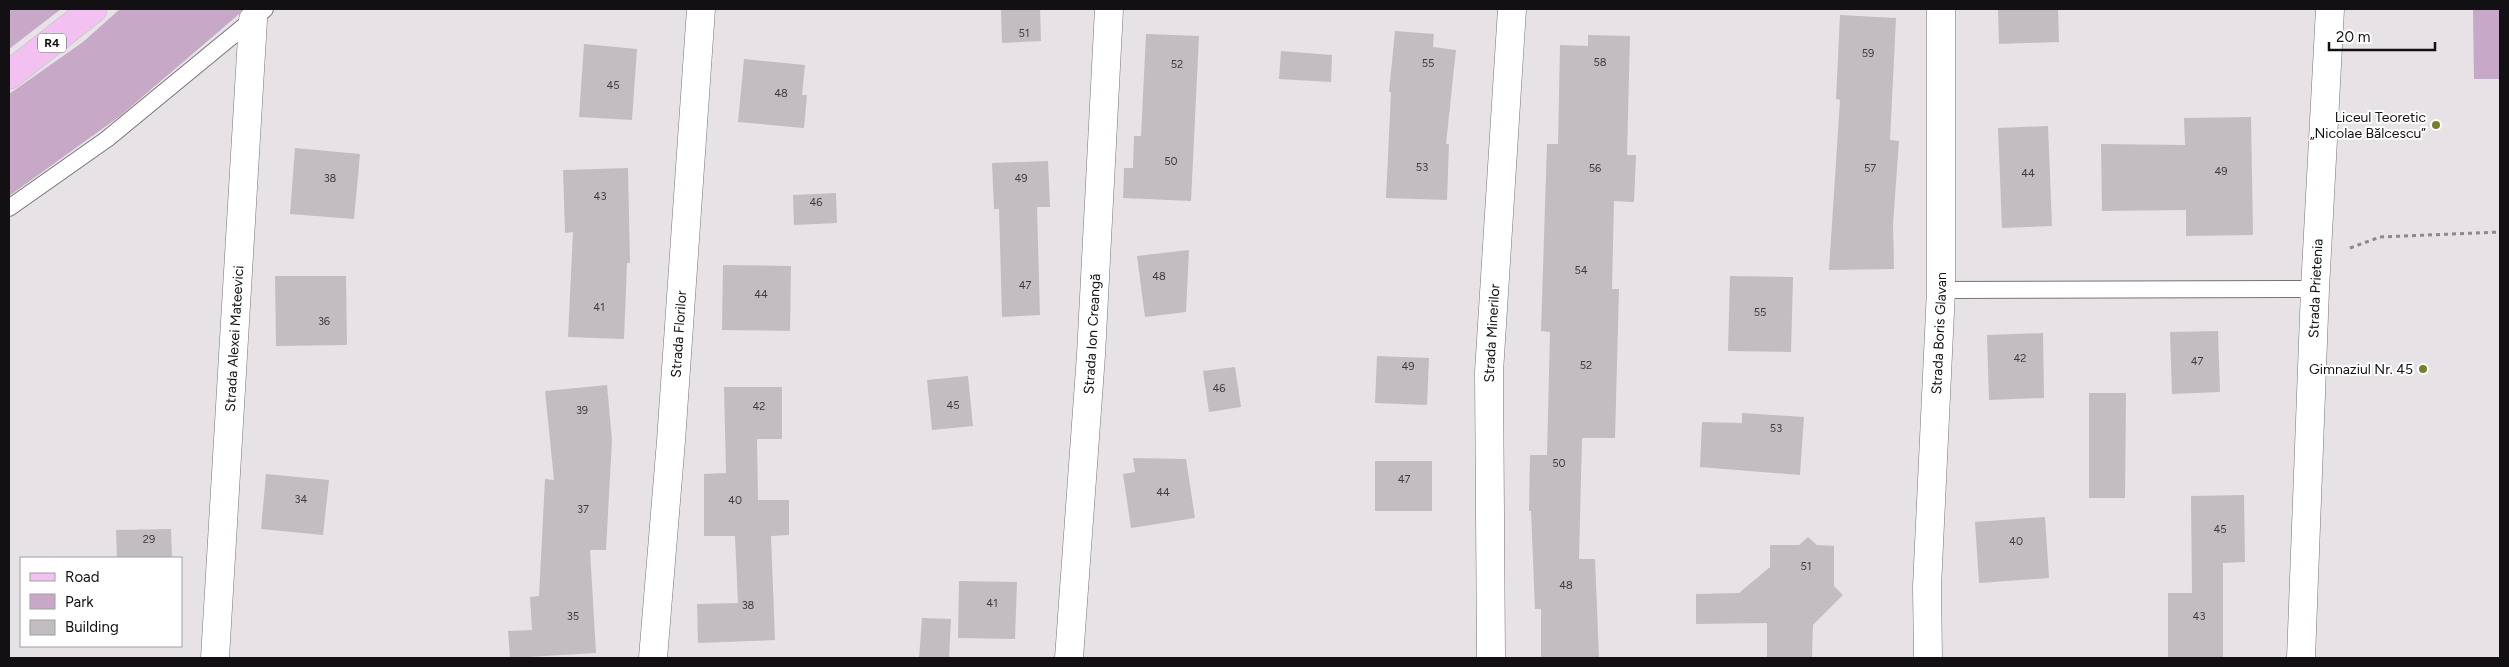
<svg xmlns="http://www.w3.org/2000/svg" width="2509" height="667" font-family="Figtree,sans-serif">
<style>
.green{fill:#c8a8c7}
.building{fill:#c2bdc1}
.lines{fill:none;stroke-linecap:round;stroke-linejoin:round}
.service-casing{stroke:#777377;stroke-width:18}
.minor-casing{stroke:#777377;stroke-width:29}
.primary-casing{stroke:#c1c1c1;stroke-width:29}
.path{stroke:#8c888b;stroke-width:3;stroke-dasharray:4 4;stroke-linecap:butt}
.service{stroke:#fff;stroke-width:16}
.minor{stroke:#fff;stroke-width:28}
.primary{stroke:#f2c1f2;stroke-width:28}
.poi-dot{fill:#74802c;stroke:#fff;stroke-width:2}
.labels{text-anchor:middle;stroke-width:4;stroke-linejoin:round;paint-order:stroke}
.number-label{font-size:11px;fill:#3e3b3e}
.shield{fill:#fff;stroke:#595859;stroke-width:1}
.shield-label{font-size:12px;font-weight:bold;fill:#121012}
.poi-label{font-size:14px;fill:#121012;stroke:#fff;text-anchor:end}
.street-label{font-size:14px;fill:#121012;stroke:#fff}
</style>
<rect width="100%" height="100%" fill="#e7e2e6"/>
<g class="green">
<path d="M 9,9 L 61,9 L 9,49 Z"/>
<path d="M 120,9 L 245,9 L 120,116 L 9,196 L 9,94 L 83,42 Z"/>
<path d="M 2473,9 L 2500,9 L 2500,79 L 2474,79 Z"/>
</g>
<g class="building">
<path d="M 1001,9 L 1040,9 L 1041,41 L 1002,43 Z"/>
<path d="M 1998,9 L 2058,9 L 2059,42 L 1999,44 Z"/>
<path d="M 1840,15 L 1896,18 L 1890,140 L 1899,141 L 1893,224 L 1894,269 L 1829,270 L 1840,100 L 1836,99 Z"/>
<path d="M 1395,31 L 1434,34 L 1433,47 L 1456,50 L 1446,144 L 1449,144 L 1447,200 L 1386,198 L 1391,92 L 1389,92 Z"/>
<path d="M 1146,34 L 1199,36 L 1191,201 L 1123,198 L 1124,168 L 1133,168 L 1134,136 L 1141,136 Z"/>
<path d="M 1588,35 L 1630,36 L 1627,155 L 1636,155 L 1634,202 L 1614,201 L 1612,289 L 1619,289 L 1615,438 L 1582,438 L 1579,559 L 1595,559 L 1599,658 L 1541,658 L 1541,609 L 1535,609 L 1531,511 L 1529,511 L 1530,455 L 1547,455 L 1550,332 L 1541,331 L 1547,144 L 1558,144 L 1560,45 L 1588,46 Z"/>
<path d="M 584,44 L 637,49 L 632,120 L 579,117 Z"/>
<path d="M 1281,51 L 1332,55 L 1331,82 L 1279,79 Z"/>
<path d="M 744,59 L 805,65 L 802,95 L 807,95 L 804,128 L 738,122 Z"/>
<path d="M 2251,117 L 2253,235 L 2186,236 L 2186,210 L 2102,211 L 2101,144 L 2185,145 L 2184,118 Z"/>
<path d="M 2048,126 L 2052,226 L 2002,228 L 1998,128 Z"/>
<path d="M 295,148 L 360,154 L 354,219 L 290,214 Z"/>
<path d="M 1048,161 L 1050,207 L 1037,207 L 1040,315 L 1002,317 L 999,209 L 994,209 L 992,163 Z"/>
<path d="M 628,168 L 630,263 L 627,263 L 624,339 L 568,337 L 573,232 L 565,233 L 563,170 Z"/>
<path d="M 836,193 L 837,223 L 794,225 L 793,195 Z"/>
<path d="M 1189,250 L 1186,312 L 1145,317 L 1137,256 Z"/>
<path d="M 723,265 L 791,266 L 790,331 L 722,330 Z"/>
<path d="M 275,276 L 346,276 L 347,345 L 276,346 Z"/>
<path d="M 1730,276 L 1793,277 L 1791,352 L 1728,351 Z"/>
<path d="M 2218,331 L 2220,392 L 2172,394 L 2170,332 Z"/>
<path d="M 2043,333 L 2044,398 L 1989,400 L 1987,335 Z"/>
<path d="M 1377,356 L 1429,358 L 1427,405 L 1375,403 Z"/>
<path d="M 1235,367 L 1241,407 L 1209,412 L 1203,371 Z"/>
<path d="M 968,376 L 973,426 L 932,430 L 927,380 Z"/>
<path d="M 607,385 L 612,440 L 606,550 L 590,550 L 596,653 L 510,658 L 508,631 L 532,630 L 530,597 L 539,596 L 545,479 L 554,480 L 545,391 Z"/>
<path d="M 724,387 L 782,387 L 782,439 L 757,439 L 758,500 L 789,500 L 789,535 L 771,536 L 775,640 L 698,643 L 697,604 L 738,603 L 735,536 L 704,536 L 704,474 L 726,473 Z"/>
<path d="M 2089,393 L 2126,393 L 2125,498 L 2089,498 Z"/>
<path d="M 1742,413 L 1804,417 L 1800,475 L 1700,467 L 1702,422 L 1742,423 Z"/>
<path d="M 1133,458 L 1186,459 L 1195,518 L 1131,528 L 1123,474 L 1135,472 Z"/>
<rect x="1375" y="461" width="57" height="50"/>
<path d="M 266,474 L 329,480 L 323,535 L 261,529 Z"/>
<path d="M 2244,495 L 2245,562 L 2223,563 L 2223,657 L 2168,657 L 2168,593 L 2192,593 L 2191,496 Z"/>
<path d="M 2045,517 L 2049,578 L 1979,583 L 1975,522 Z"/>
<path d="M 171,529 L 172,558 L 117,558 L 116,530 Z"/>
<path d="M 1808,537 L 1817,545 L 1834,546 L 1834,586 L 1843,595 L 1813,625 L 1812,658 L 1767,658 L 1767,623 L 1696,624 L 1696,594 L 1739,593 L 1770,567 L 1770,545 L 1799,545 Z"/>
<path d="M 959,581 L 1017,582 L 1015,639 L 958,638 Z"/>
<path d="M 922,618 L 951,619 L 949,658 L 919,658 Z"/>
</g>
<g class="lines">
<g class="service-casing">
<g id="service">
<path d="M 9,208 L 107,139 L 265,9"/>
<path d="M 1941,290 L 2315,289"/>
</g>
</g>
<g class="minor-casing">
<g id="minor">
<path id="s1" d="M 215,658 L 253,20"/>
<path id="s2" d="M 653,658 L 671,441 L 701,9"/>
<path id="s3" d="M 1069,658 L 1091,355 L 1109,9"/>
<path id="s4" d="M 1491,658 L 1489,372 L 1512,9"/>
<path id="s5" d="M 1928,658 L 1927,587 L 1941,290 L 1941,9"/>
<path id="s6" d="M 2301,658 L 2315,289 L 2330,9"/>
</g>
</g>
<g class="primary-casing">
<path id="primary" d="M 9,75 L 93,9"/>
</g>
<path class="path" d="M 2350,248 L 2380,237 L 2500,232"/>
<use href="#service" class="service"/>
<use href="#minor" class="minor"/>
<use href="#primary" class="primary"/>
</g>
<g class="poi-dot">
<circle cx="2436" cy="125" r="5"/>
<circle cx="2423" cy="369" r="5"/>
</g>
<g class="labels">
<g class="number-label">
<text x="1024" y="37">51</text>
<text x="1868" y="57">59</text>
<text x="1600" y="66">58</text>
<text x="1428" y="67">55</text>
<text x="1177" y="68">52</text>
<text x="613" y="89">45</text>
<text x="781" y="97">48</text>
<text x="1171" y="165">50</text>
<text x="1422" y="171">53</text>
<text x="1595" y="172">56</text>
<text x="1870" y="172">57</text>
<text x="2221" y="175">49</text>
<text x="2028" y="177">44</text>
<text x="330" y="182">38</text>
<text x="1021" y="182">49</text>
<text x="600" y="200">43</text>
<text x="816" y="206">46</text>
<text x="1581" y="274">54</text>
<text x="1159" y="280">48</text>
<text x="1025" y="289">47</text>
<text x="761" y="298">44</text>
<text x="599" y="311">41</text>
<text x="1760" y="316">55</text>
<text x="324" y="325">36</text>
<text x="2020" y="362">42</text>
<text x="2197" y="365">47</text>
<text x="1586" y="369">52</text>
<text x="1408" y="370">49</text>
<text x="1219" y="392">46</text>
<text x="953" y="409">45</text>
<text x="759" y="410">42</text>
<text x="582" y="414">39</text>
<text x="1776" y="432">53</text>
<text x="1559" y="467">50</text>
<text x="1404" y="483">47</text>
<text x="1163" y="496">44</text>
<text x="301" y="503">34</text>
<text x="735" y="504">40</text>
<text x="583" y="513">37</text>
<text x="2220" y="533">45</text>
<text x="149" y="543">29</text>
<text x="2016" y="545">40</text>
<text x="1806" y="570">51</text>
<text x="1566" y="589">48</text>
<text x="992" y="607">41</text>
<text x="748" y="609">38</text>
<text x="573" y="620">35</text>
<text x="2199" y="620">43</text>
</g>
<rect class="shield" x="38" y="33.5" width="28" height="19" rx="4"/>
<g class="shield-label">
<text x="52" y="47">R4</text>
</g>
<g class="poi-label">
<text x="2426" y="122">Liceul Teoretic<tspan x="2426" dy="16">„Nicolae Bălcescu”</tspan></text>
<text x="2413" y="374">Gimnaziul Nr. 45</text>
</g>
<g class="street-label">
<text dy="5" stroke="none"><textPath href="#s6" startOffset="370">Strada Prietenia</textPath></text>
<text dy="5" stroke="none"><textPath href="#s4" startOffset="325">Strada Minerilor</textPath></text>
<text dy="5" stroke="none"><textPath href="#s2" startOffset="325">Strada Florilor</textPath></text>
<text dy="5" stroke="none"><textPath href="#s3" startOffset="325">Strada Ion Creangă</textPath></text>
<text dy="5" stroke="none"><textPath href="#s5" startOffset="325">Strada Boris Glavan</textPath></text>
<text dy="5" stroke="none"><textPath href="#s1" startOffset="320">Strada Alexei Mateevici</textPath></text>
</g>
</g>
<rect width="2509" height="667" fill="none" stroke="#121012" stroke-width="20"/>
<rect x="20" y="557" width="162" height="90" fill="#ffffff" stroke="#a09fa0"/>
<rect x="30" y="573" width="25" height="8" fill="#f2c1f2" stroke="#a09fa0"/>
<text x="65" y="582" font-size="15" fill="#121012">Road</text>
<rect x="30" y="594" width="25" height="15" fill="#c8a8c7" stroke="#a09fa0"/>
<text x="65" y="607" font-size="15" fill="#121012">Park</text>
<rect x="30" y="620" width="25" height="15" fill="#c2bdc1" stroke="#a09fa0"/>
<text x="65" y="632" font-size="15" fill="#121012">Building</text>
<path d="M2329 42v8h106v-8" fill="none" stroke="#121012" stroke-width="2.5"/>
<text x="2336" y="42" font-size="15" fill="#121012" stroke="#ffffff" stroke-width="4" paint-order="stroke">20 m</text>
</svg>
